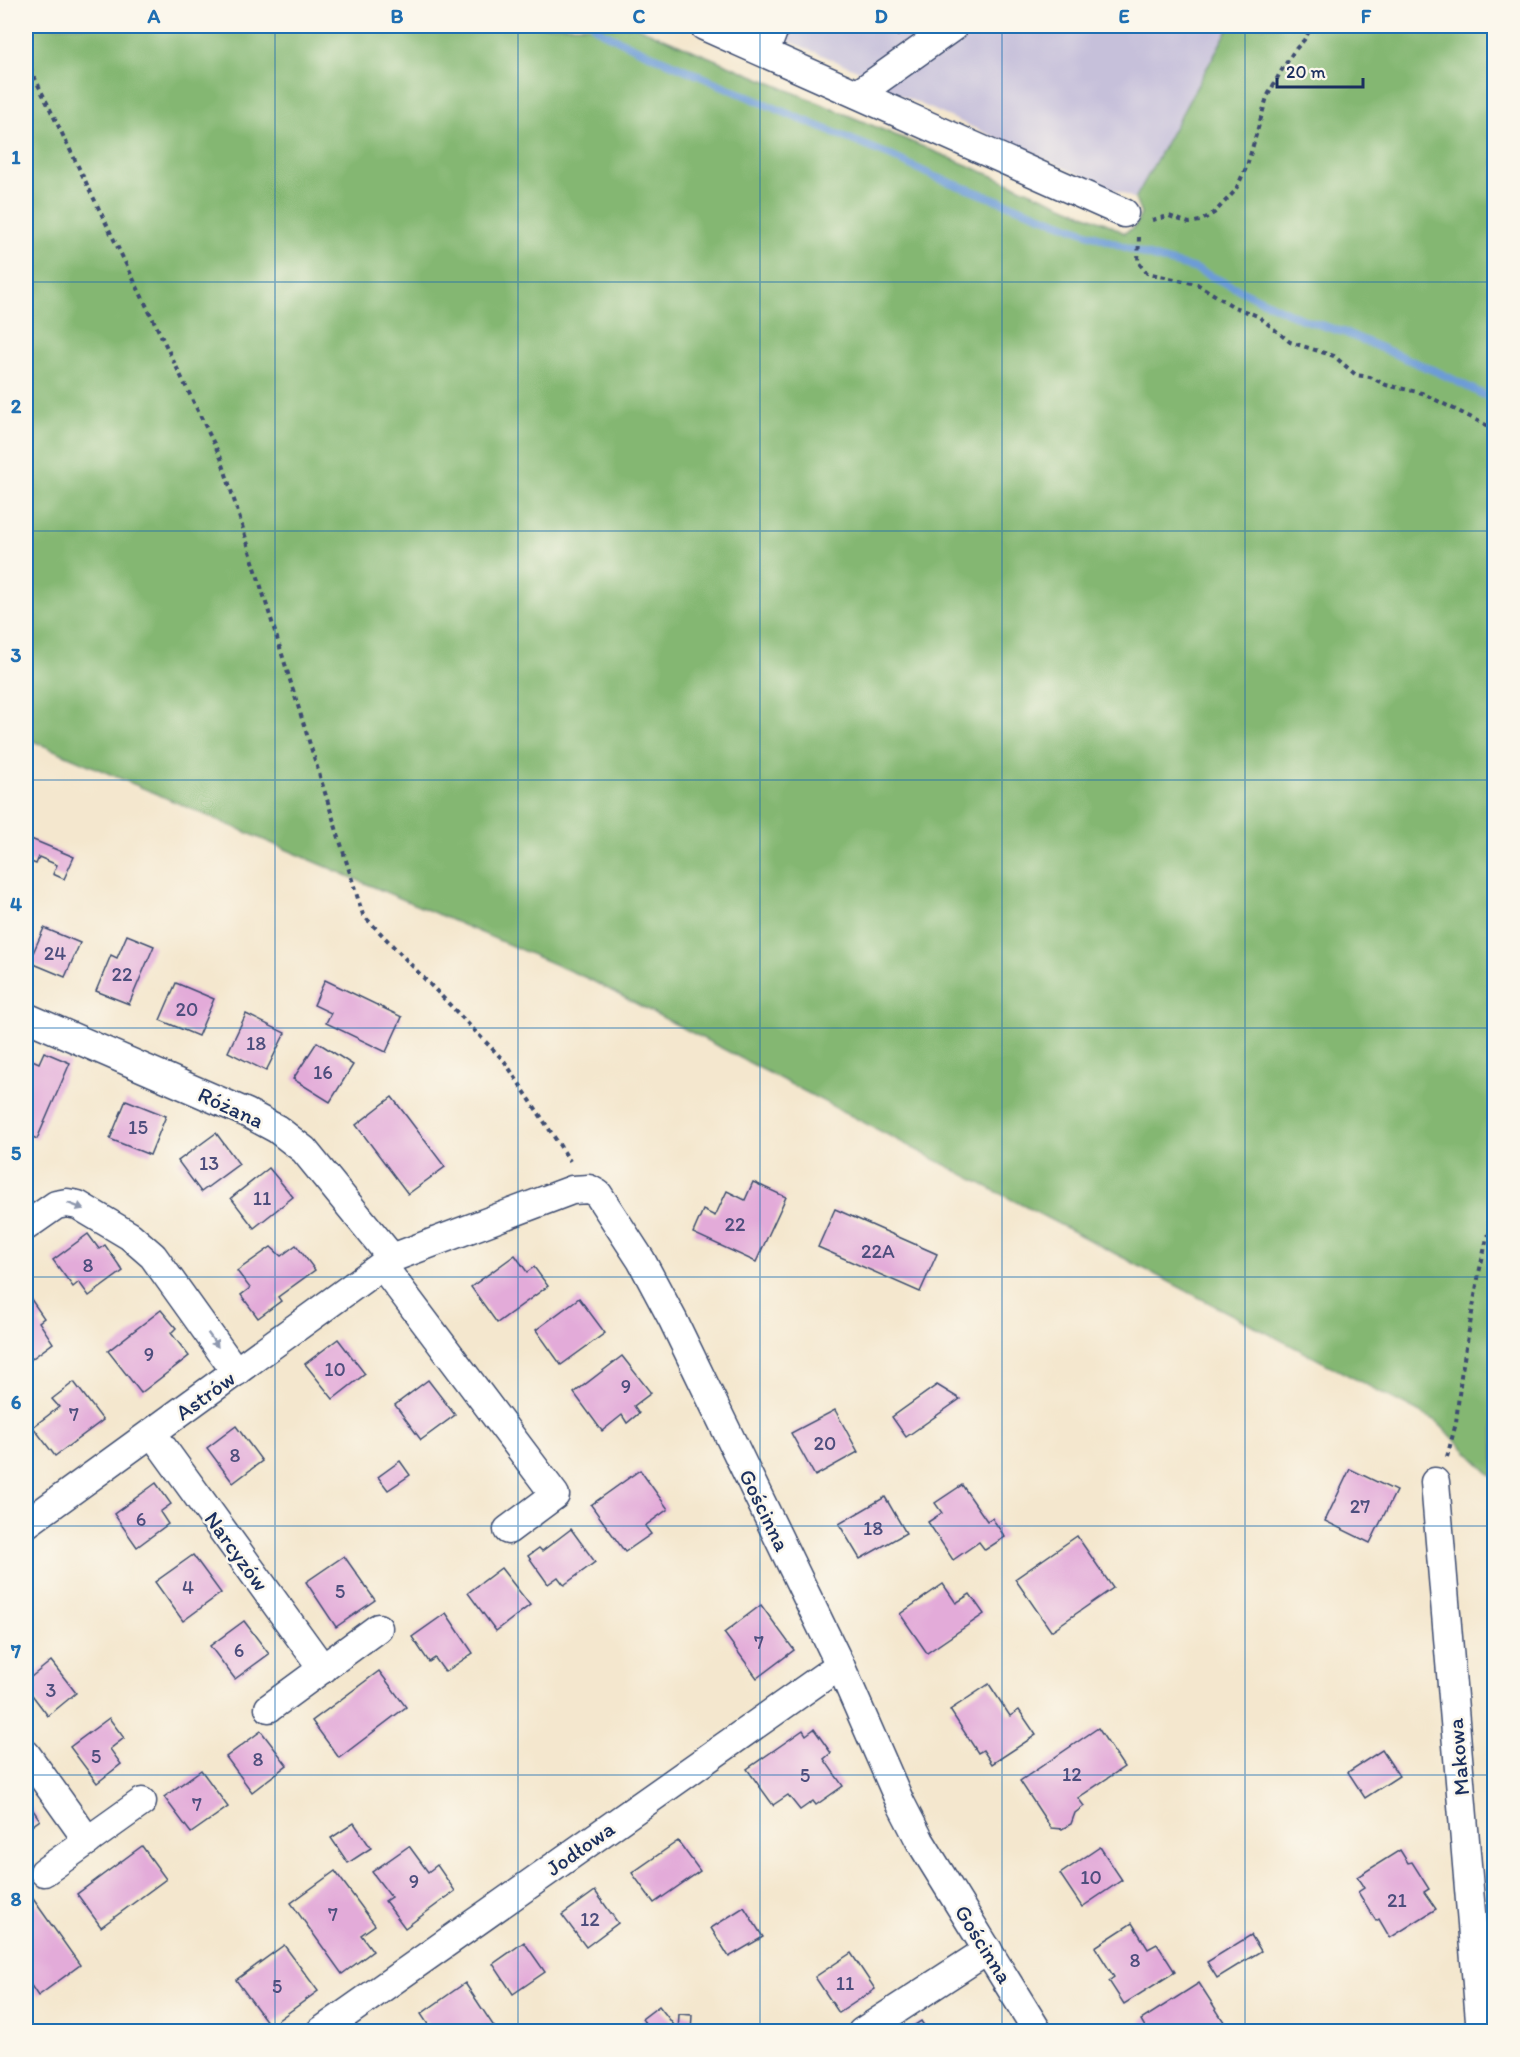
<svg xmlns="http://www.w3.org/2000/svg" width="1520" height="2057" font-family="Itim,sans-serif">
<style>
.industrial{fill:#c6c0da}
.forest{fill:#84b772;stroke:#507368;stroke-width:1.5}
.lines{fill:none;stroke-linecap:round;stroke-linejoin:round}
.stream{stroke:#6d9cd6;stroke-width:8}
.building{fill:#e3abd9}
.minor-casing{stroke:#3c4b6f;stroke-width:31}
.path{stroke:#3c4b6f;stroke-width:4;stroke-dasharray:4.5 4.5;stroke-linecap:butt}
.minor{stroke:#fff;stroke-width:28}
.oneway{fill:#8d97ae}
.grid{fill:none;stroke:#1f6fb2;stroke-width:1.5;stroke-opacity:0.55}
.labels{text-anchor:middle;stroke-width:5;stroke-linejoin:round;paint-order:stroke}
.number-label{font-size:20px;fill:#4d4e7d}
.street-label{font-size:22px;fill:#1b2f5e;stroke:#fbf7ec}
.neatline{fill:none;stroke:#1f6fb2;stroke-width:2}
.grid-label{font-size:20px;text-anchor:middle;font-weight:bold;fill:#1f6fb2}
</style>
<rect width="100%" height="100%" fill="#fbf7ec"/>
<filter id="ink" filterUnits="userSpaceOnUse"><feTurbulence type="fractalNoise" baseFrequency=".0167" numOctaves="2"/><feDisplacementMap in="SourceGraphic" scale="12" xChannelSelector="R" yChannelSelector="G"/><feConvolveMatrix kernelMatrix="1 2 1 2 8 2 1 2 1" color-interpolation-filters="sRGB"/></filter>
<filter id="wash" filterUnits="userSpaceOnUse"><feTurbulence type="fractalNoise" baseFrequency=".008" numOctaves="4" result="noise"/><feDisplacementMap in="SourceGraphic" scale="24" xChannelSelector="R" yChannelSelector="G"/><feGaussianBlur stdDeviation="1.35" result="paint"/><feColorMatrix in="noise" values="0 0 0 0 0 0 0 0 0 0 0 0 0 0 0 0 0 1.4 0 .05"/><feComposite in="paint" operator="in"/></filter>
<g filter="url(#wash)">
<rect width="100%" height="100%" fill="#f4e7ce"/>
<path class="industrial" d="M 754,26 L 1230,26 L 1135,199 L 891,91 L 878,79 Z"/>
<path class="forest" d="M 26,26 L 635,26 L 1110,225 L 1124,233 L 1134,228 L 1141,214 L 1135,199 L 1230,26 L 1494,26 L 1494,1478 L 1436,1421 L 589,979 L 26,738 Z"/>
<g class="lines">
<path class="stream" d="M 594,26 L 602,32 L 635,48 L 793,116 L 889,155 L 935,177 L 1152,257 L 1196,269 L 1299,318 L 1346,333 L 1442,374 L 1494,400"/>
</g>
<g id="blocks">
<g class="building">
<path d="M 875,26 L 903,26 L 898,36 Z"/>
<path d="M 31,839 L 74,857 L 64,879 L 53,874 L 57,865 L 39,857 L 36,864 L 26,860 L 26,851 Z"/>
<path d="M 44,928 L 80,943 L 65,977 L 29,962 Z"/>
<path d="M 127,935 L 154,946 L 129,1004 L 96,991 L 111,955 L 117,958 Z"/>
<path d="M 325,980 L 402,1017 L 386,1052 L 326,1023 L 331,1013 L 314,1005 Z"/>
<path d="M 176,983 L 214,999 L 198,1036 L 160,1020 Z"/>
<path d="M 246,1014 L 285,1033 L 266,1071 L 228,1052 Z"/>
<path d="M 317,1042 L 353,1065 L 330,1102 L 293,1079 Z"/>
<path d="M 44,1052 L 70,1063 L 37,1139 L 26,1134 L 26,1064 L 28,1058 L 39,1063 Z"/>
<path d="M 392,1097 L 445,1167 L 408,1194 L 356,1125 Z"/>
<path d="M 126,1100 L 166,1116 L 150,1155 L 110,1139 Z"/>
<path d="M 216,1133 L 239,1164 L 201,1192 L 178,1161 Z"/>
<path d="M 269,1168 L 293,1197 L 254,1228 L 231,1198 Z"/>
<path d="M 753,1182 L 786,1197 L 756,1262 L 693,1233 L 703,1210 L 715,1216 L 727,1191 L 745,1200 Z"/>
<path d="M 835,1209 L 937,1254 L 920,1292 L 818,1247 Z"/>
<path d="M 88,1234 L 99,1249 L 105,1245 L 123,1271 L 89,1296 L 79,1282 L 73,1287 L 53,1260 Z"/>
<path d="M 296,1245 L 315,1270 L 278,1297 L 281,1301 L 258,1318 L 241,1295 L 250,1288 L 237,1271 L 271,1247 L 281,1256 Z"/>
<path d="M 515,1255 L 527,1272 L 534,1267 L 548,1286 L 497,1323 L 471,1287 Z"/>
<path d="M 26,1292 L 44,1318 L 39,1322 L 53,1343 L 26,1363 Z"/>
<path d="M 579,1298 L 605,1333 L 561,1365 L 536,1330 Z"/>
<path d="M 161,1310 L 176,1328 L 171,1333 L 189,1356 L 141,1393 L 108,1351 Z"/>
<path d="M 338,1339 L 365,1374 L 333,1399 L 305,1364 Z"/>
<path d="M 622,1356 L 651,1393 L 634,1406 L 639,1413 L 627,1423 L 622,1415 L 602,1431 L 574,1393 Z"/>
<path d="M 428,1380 L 455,1415 L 421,1440 L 395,1405 Z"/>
<path d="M 74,1382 L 103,1420 L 55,1456 L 33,1427 L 59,1407 L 52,1399 Z"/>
<path d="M 937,1385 L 960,1399 L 906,1437 L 892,1417 Z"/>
<path d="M 835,1410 L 858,1452 L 815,1476 L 791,1433 Z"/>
<path d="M 236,1426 L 262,1461 L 233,1483 L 207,1448 Z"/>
<path d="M 400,1461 L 410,1475 L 388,1490 L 378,1477 Z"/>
<path d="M 1350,1469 L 1396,1491 L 1370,1543 L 1325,1521 Z"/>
<path d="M 640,1470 L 668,1509 L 645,1526 L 651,1534 L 625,1552 L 591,1505 Z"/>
<path d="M 156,1483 L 171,1504 L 160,1512 L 168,1524 L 137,1547 L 114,1514 Z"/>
<path d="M 962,1485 L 987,1521 L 992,1518 L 1005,1537 L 985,1550 L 979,1542 L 953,1560 L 928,1522 L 942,1513 L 935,1503 Z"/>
<path d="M 885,1497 L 906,1533 L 860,1559 L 839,1524 Z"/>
<path d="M 571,1529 L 595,1562 L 564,1585 L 558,1577 L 548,1584 L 528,1556 L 539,1548 L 542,1551 Z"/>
<path d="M 1077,1536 L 1113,1588 L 1051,1631 L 1015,1579 Z"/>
<path d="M 193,1555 L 221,1593 L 183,1621 L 155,1582 Z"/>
<path d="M 344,1556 L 375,1600 L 336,1627 L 306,1582 Z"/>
<path d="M 501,1568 L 530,1605 L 496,1631 L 468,1593 Z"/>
<path d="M 943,1584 L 956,1603 L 970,1594 L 984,1614 L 927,1653 L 900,1614 Z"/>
<path d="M 761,1605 L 794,1650 L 757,1678 L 724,1633 Z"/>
<path d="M 446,1613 L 473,1653 L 445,1672 L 435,1658 L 429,1662 L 412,1637 Z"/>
<path d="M 244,1621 L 269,1654 L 235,1679 L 210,1646 Z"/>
<path d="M 51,1661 L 76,1693 L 48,1716 L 26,1687 L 26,1681 Z"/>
<path d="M 379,1671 L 406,1707 L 339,1758 L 312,1721 Z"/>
<path d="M 989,1684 L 1010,1716 L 1019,1710 L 1036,1735 L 992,1764 L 983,1750 L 978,1753 L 950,1710 Z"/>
<path d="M 109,1718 L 124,1738 L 110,1749 L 121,1764 L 97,1783 L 70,1747 Z"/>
<path d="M 1098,1728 L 1124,1767 L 1078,1798 L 1084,1806 L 1075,1813 L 1071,1824 L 1062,1829 L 1051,1828 L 1020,1781 Z"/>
<path d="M 814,1729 L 831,1753 L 824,1759 L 843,1786 L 816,1805 L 813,1801 L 800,1810 L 788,1795 L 773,1805 L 747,1769 L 803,1730 L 806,1735 Z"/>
<path d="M 261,1731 L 287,1765 L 252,1792 L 226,1757 Z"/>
<path d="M 1382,1750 L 1399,1776 L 1365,1798 L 1348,1772 Z"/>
<path d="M 201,1770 L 228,1807 L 191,1833 L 164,1797 Z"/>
<path d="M 26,1800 L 40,1820 L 26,1830 Z"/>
<path d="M 354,1823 L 371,1848 L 348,1863 L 331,1838 Z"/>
<path d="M 678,1841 L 700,1871 L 654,1903 L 632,1873 Z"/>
<path d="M 142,1846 L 166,1879 L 101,1927 L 77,1894 Z"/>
<path d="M 409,1846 L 428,1872 L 437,1865 L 455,1891 L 405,1928 L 385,1901 L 391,1897 L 372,1872 Z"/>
<path d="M 1100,1847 L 1122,1880 L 1082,1907 L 1060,1874 Z"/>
<path d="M 1400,1850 L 1408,1863 L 1412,1862 L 1429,1889 L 1424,1892 L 1436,1909 L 1390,1938 L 1379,1919 L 1376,1921 L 1358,1892 L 1364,1888 L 1357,1877 Z"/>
<path d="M 335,1871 L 375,1925 L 361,1935 L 373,1951 L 342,1974 L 291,1903 Z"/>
<path d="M 26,1889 L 80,1965 L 38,1996 L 26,1978 Z"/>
<path d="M 595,1891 L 618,1923 L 586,1947 L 562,1915 Z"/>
<path d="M 744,1907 L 763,1937 L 729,1957 L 711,1928 Z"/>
<path d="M 1132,1923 L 1148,1949 L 1157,1944 L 1175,1972 L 1124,2004 L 1109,1981 L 1114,1977 L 1095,1947 Z"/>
<path d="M 1251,1935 L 1261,1951 L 1217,1978 L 1207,1962 Z"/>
<path d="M 524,1942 L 545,1972 L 513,1994 L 493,1964 Z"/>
<path d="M 284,1945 L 318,1991 L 270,2026 L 236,1980 Z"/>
<path d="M 851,1953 L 875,1989 L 839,2013 L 815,1977 Z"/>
<path d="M 465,1983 L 495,2028 L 490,2032 L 433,2032 L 421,2014 Z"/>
<path d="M 1199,1983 L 1228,2028 L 1223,2032 L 1148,2032 L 1141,2020 Z"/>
<path d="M 659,2006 L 677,2029 L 674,2032 L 652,2032 L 642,2019 Z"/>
<path d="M 679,2014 L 692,2015 L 691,2032 L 678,2032 Z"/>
<path d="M 921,2021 L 928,2032 L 904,2032 Z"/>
</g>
</g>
</g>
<g filter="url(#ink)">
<use href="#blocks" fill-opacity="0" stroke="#3c4b6f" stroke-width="1.5"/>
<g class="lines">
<g class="minor-casing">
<g id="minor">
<path d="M 704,26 L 1124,213"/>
<path d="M 765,52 L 775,26"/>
<path d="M 858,94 L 954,26"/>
<path d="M 26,1017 L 247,1113 L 277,1129 L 304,1150 L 392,1258"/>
<path d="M 26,1226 L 56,1205 L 67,1203 L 78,1205 L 130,1236 L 153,1256 L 236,1372"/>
<path d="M 382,1265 L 555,1495 L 508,1530"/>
<path d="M 152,1433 L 323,1669"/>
<path d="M 1435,1482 L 1481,2032"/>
<path d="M 26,1524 L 392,1258 L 572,1190 L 589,1189 L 598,1194 L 641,1260 L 673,1320 L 840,1665 L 900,1802 L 920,1841 L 1038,2032"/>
<path d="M 269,1708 L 378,1628"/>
<path d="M 26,1754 L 88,1841"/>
<path d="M 44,1872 L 142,1802"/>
<path d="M 320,2032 L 840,1665"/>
<path d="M 862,2032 L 988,1950"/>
</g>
</g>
<g class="path">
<path d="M 26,60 L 221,458 L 363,915 L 505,1062 L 570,1161"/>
<path d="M 1152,220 L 1169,216 L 1189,223 L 1200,221 L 1214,213 L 1235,191 L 1247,166 L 1267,97 L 1280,73 L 1294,51 L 1304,40 L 1312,26"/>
<path d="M 1139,237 L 1138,262 L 1147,273 L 1197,284 L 1234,307 L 1258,316 L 1290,342 L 1334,356 L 1356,375 L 1370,377 L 1386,385 L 1422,393 L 1494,429"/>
<path d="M 1447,1457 L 1456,1423 L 1461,1376 L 1479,1273 L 1487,1238 L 1494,1224"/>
</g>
<use href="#minor" class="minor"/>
</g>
<defs><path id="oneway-solid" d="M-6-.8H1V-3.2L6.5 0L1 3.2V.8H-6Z" transform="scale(1.5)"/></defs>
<g class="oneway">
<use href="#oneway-solid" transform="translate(76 1206) rotate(21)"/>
<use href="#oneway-solid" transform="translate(213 1340) rotate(54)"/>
</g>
</g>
<path class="grid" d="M 275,26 L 275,2032M 518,26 L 518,2032M 760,26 L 760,2032M 1002,26 L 1002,2032M 1245,26 L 1245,2032M 26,282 L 1494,282M 26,531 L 1494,531M 26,780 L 1494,780M 26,1028 L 1494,1028M 26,1277 L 1494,1277M 26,1526 L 1494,1526M 26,1775 L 1494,1775"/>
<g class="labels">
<g class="number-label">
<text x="55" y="960">24</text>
<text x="122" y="981">22</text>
<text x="187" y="1016">20</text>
<text x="256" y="1050">18</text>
<text x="323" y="1079">16</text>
<text x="138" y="1134">15</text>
<text x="209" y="1170">13</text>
<text x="262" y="1205">11</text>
<text x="735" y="1231">22</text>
<text x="878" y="1258">22A</text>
<text x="88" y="1272">8</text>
<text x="149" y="1361">9</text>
<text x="335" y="1376">10</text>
<text x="626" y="1393">9</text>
<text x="74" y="1421">7</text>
<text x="825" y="1450">20</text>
<text x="235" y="1462">8</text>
<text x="1360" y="1513">27</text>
<text x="141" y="1526">6</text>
<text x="873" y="1535">18</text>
<text x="188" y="1594">4</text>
<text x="340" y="1598">5</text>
<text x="759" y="1649">7</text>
<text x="239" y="1657">6</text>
<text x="51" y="1697">3</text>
<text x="96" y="1763">5</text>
<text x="258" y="1766">8</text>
<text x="1072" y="1781">12</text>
<text x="805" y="1782">5</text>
<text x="197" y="1811">7</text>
<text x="1091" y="1884">10</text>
<text x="414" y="1888">9</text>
<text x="1397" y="1907">21</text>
<text x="333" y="1921">7</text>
<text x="590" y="1926">12</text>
<text x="1135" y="1967">8</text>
<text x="845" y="1990">11</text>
<text x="277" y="1993">5</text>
</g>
<g class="street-label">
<text transform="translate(231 1107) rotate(25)" y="8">Różana</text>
<text transform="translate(205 1395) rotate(-36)" y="8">Astrów</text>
<text transform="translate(765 1510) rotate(64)" y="8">Gościnna</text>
<text transform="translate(237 1551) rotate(54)" y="8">Narcyzów</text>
<text transform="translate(1458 1757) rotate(-95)" y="8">Makowa</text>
<text transform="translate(580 1848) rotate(-35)" y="8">Jodłowa</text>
<text transform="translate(984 1944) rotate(58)" y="8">Gościnna</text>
</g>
</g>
<rect width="1520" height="2057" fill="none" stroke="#fbf7ec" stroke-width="66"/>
<path d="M1277 78v9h86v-9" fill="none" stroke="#1b2f5e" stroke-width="3"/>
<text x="1286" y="78" font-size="18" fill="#1b2f5e" stroke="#fbf7ec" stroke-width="4.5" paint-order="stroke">20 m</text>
<rect x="33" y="33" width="1454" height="1991" class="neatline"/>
<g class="grid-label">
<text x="154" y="23">A</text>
<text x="397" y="23">B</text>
<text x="639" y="23">C</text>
<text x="881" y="23">D</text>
<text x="1124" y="23">E</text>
<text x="1366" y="23">F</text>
<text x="16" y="164">1</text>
<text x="16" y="413">2</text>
<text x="16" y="662">3</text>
<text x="16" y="911">4</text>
<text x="16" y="1160">5</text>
<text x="16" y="1409">6</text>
<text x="16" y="1658">7</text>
<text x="16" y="1906">8</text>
</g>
</svg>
